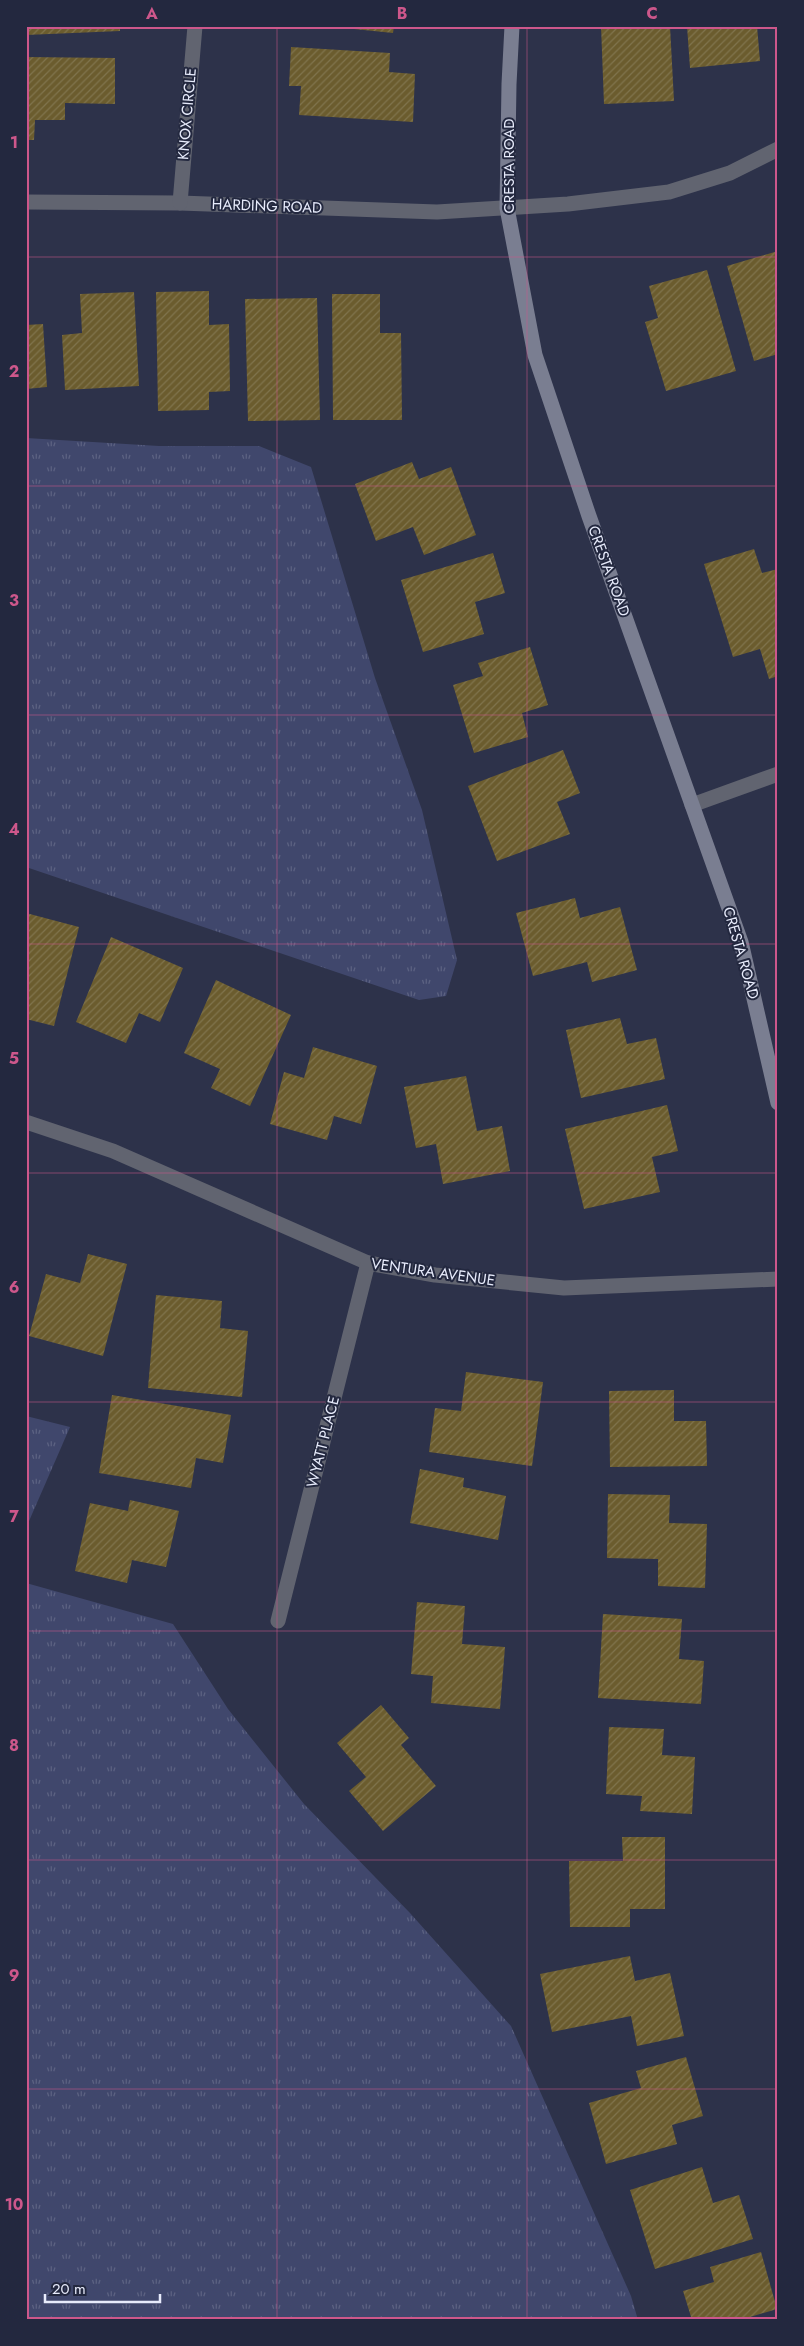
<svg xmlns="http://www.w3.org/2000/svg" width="804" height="2346" font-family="Jost,sans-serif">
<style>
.grass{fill:url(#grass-tufts)}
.building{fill:url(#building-hatch)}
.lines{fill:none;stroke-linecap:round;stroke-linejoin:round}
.street{stroke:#616470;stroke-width:15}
.secondary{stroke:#7a7e91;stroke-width:15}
.grid{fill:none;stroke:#cd578b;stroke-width:1;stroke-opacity:0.55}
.labels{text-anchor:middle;stroke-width:4;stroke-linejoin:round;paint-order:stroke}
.street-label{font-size:15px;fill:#e7ebfb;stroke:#23283f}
.neatline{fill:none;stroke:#cd578b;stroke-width:2}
.grid-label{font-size:16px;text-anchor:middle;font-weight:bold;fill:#cd578b}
</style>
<defs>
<pattern id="grass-tufts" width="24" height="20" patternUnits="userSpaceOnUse" patternTransform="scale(1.25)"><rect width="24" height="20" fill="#40476c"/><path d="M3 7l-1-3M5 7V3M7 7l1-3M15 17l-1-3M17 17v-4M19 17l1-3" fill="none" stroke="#5c6282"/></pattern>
<pattern id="building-hatch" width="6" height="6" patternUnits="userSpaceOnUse" patternTransform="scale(1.25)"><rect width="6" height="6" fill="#6b5c2e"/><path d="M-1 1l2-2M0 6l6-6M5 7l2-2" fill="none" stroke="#80744d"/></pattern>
</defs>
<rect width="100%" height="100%" fill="#2d324a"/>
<g class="grass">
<path d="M 26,438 L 159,446 L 259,446 L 311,467 L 375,678 L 422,810 L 457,960 L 446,996 L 419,1000 L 26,867 Z"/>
<path d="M 26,1416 L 70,1427 L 26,1528 Z"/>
<path d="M 26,1583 L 173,1624 L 228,1709 L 304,1804 L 410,1913 L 511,2026 L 631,2296 L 638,2320 L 26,2320 Z"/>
</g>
<g class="building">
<path d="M 26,26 L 120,26 L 120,31 L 26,35 Z"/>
<path d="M 325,26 L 394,26 L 393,33 Z"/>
<path d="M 601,26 L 670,26 L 674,101 L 604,104 Z"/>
<path d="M 687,26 L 757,26 L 760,61 L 690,68 Z"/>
<path d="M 291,47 L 390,53 L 389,72 L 415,74 L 413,122 L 299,115 L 301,86 L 289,86 Z"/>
<path d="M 26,57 L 115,58 L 115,104 L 65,103 L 65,120 L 35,120 L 34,140 L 26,140 Z"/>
<path d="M 778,251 L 778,354 L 754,361 L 727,266 Z"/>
<path d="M 707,270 L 736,371 L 666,391 L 645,322 L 658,318 L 649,286 Z"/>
<path d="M 209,291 L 209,325 L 229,324 L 230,391 L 209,392 L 209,410 L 158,411 L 156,292 Z"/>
<path d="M 134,292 L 139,386 L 65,390 L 62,335 L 82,333 L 80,294 Z"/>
<path d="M 332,294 L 380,294 L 380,333 L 401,333 L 402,420 L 333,420 Z"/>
<path d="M 317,298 L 320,420 L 248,421 L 245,299 Z"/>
<path d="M 43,324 L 47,387 L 26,389 L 26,325 Z"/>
<path d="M 412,462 L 419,479 L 451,467 L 476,535 L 424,555 L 413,527 L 376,541 L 355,484 Z"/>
<path d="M 754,549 L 762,573 L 778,569 L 778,676 L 769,679 L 760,649 L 733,657 L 704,564 Z"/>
<path d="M 493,553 L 505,593 L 475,602 L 484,634 L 423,652 L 401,580 Z"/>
<path d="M 530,647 L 548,705 L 522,713 L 528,737 L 474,753 L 453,685 L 483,676 L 478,663 Z"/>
<path d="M 563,750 L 580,793 L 557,802 L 570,834 L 497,861 L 468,786 Z"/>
<path d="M 575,898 L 580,918 L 620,907 L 637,970 L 592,982 L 587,962 L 533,976 L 516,913 Z"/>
<path d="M 26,913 L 79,927 L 54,1026 L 26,1019 Z"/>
<path d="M 111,937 L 183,968 L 160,1022 L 139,1013 L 126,1043 L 76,1022 Z"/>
<path d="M 216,980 L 291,1015 L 250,1106 L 211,1088 L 220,1069 L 184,1053 Z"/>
<path d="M 620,1018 L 627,1044 L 656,1038 L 665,1079 L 581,1098 L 566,1030 Z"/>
<path d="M 313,1047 L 377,1066 L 361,1124 L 334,1116 L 327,1140 L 270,1124 L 284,1072 L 304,1078 Z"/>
<path d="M 466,1076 L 477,1131 L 502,1126 L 510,1171 L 443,1184 L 436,1144 L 416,1148 L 404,1087 Z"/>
<path d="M 667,1105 L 678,1151 L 652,1157 L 660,1192 L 584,1209 L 565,1129 Z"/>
<path d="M 88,1254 L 127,1264 L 103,1356 L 29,1336 L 46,1274 L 80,1283 Z"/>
<path d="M 156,1295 L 222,1301 L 220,1328 L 248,1331 L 242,1397 L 148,1388 Z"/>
<path d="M 466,1372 L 543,1382 L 532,1466 L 429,1452 L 435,1408 L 461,1411 Z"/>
<path d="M 674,1390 L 674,1421 L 706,1421 L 707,1466 L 610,1467 L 609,1391 Z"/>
<path d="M 112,1395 L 231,1415 L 223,1463 L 196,1458 L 191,1488 L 99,1473 Z"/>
<path d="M 420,1469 L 464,1478 L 463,1487 L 506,1496 L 498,1540 L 410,1523 Z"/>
<path d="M 608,1494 L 670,1495 L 669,1523 L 707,1524 L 705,1588 L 658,1586 L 658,1559 L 607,1558 Z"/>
<path d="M 130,1500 L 179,1511 L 166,1567 L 132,1560 L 127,1583 L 75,1571 L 90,1503 L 128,1511 Z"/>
<path d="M 417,1602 L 465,1606 L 462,1644 L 505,1647 L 500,1709 L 431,1703 L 433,1676 L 411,1674 Z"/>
<path d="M 603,1614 L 682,1619 L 679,1659 L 704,1661 L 701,1704 L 598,1698 Z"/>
<path d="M 381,1705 L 409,1738 L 401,1745 L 436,1786 L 383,1831 L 349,1791 L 366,1777 L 337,1743 Z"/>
<path d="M 609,1727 L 664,1729 L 662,1755 L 695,1757 L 692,1814 L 640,1811 L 642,1796 L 606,1794 Z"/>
<path d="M 622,1837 L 665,1837 L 665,1909 L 630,1909 L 630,1927 L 570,1927 L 569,1861 L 623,1861 Z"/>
<path d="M 630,1956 L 635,1981 L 670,1973 L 684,2036 L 637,2046 L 631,2016 L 552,2032 L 540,1974 Z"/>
<path d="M 686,2057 L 703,2116 L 672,2125 L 677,2144 L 606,2164 L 589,2103 L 641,2088 L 636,2071 Z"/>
<path d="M 702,2167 L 713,2203 L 739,2195 L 753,2239 L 655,2269 L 630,2190 Z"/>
<path d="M 761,2252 L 777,2309 L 750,2317 L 750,2320 L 692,2320 L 683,2291 L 714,2282 L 710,2267 Z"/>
</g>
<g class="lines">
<g class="street">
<path d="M 26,202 L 180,203 L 437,212 L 568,204 L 669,192 L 730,173 L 778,149"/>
<path d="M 180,203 L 195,26"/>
<path d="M 692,805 L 778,774"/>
<path d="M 26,1122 L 113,1151 L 368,1263 L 435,1275 L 564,1288 L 778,1279"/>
<path d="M 278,1621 L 368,1263"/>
</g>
<path class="secondary" d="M 512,26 L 509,84 L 507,208 L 535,355 L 589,516 L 741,942 L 778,1103"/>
</g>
<path class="grid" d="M 277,26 L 277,2320M 527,26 L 527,2320M 26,257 L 778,257M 26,486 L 778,486M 26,715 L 778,715M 26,944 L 778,944M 26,1173 L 778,1173M 26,1402 L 778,1402M 26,1631 L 778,1631M 26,1860 L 778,1860M 26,2089 L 778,2089"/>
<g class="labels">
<g class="street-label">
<text transform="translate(187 114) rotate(-85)" y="5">KNOX CIRCLE</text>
<text transform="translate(509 166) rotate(-90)" y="5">CRESTA ROAD</text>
<text transform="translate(267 206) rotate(2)" y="5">HARDING ROAD</text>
<text transform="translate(609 571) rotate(70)" y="5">CRESTA ROAD</text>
<text transform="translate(741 953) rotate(74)" y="5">CRESTA ROAD</text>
<text transform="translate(433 1272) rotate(8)" y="5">VENTURA AVENUE</text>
<text transform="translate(323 1442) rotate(-76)" y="5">WYATT PLACE</text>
</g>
</g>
<rect width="804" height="2346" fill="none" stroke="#23283f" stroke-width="55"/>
<path d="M45 2294v8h115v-8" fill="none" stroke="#e7ebfb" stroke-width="2.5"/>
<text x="52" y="2294" font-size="15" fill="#e7ebfb" stroke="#23283f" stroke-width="4" paint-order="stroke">20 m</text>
<rect x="28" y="28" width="748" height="2290" class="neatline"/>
<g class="grid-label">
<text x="152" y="19">A</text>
<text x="402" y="19">B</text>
<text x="652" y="19">C</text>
<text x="14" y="148">1</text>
<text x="14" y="377">2</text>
<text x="14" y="606">3</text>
<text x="14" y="835">4</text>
<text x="14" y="1064">5</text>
<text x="14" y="1293">6</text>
<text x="14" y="1522">7</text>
<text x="14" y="1751">8</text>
<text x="14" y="1981">9</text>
<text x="14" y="2210">10</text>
</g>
</svg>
